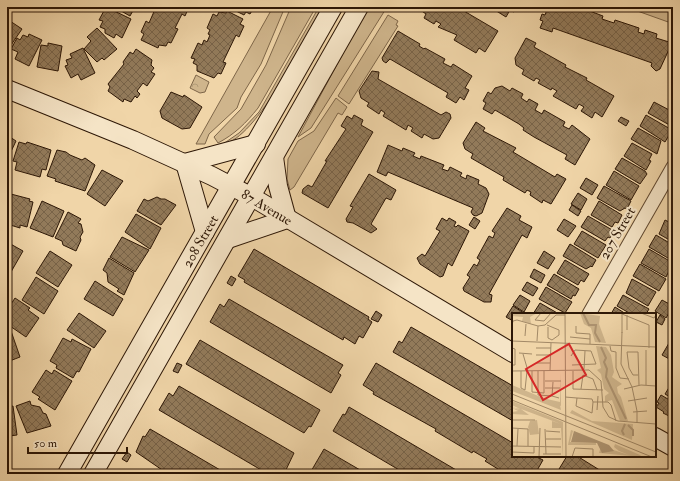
<svg xmlns="http://www.w3.org/2000/svg" width="680" height="481" font-family="'IM FELL Double Pica',serif">
<style>
.green{fill:#cfb58c;stroke:#7e6649}
.park{fill:url(#park-crowns);stroke:#7e6649}
.building{fill:url(#building-cross-hatch);stroke:#2d1706}
.lines{fill:none;stroke-linecap:round;stroke-linejoin:round}
.street-casing{stroke:#5e462e;stroke-width:15}
.secondary-casing{stroke:#2d1706;stroke-width:20}
.street{stroke:#f5e4c6;stroke-width:13}
.secondary{stroke:#f5e4c6;stroke-width:18}
.labels{text-anchor:middle;stroke-width:4;stroke-linejoin:round;paint-order:stroke}
.street-label{font-size:14px;fill:#2d1706;stroke:#f5e4c6}
.inset-river{fill:none;stroke:#ae9471;stroke-width:2}
.inset-road{fill:none;stroke:#a28967;stroke-width:1}
.view{fill:#d62828;fill-opacity:0.15;stroke:#d62828;stroke-width:2}
.inset-edge{fill:none;stroke:#2d1706;stroke-width:2}
</style>
<defs>
<pattern id="park-crowns" width="20" height="18" patternUnits="userSpaceOnUse"><rect width="20" height="18" fill="#cfb58c"/><path d="M2 6a3 3 0 1 1 6 0M12 15a3 3 0 1 1 6 0" fill="none" stroke="#b29b77"/></pattern>
<pattern id="building-cross-hatch" width="8" height="8" patternUnits="userSpaceOnUse"><rect width="8" height="8" fill="#927a5a"/><path d="M0 0l8 8M0 8l8-8" fill="none" stroke="#786348"/></pattern>
</defs>
<rect width="100%" height="100%" fill="#f0d5a8"/>
<filter id="stains"><feTurbulence type="fractalNoise" baseFrequency=".005" numOctaves="4"/><feColorMatrix values="0 0 0 0 .2 0 0 0 0 .09 0 0 0 0 .02 0 0 0 .5 -.17"/></filter>
<radialGradient id="worn" r=".72"><stop offset=".6" stop-color="#630" stop-opacity="0"/><stop offset="1" stop-color="#630" stop-opacity=".3"/></radialGradient>
<g class="green">
<path d="M 273,7 L 285,7 L 261,64 L 241,97 L 237,108 L 209,134 L 205,144 L 196,144 Z"/>
<path d="M 291,7 L 316,7 L 258,108 C 246,123 235,134 218,143 L 214,137 L 241,109 L 266,65 Z"/>
<path d="M 319,7 L 323,7 C 306,37 256,140 223,144 L 239,133 L 259,112 Z"/>
<path d="M 368,7 L 387,7 L 311,128 L 298,137 Z"/>
<path d="M 629,7 L 673,7 L 673,25 L 671,23 L 629,8 Z"/>
<path d="M 388,15 L 398,21 L 396,25 L 398,26 L 349,104 L 338,96 Z"/>
<path d="M 336,98 L 347,107 L 342,115 L 338,113 L 294,187 L 290,190 L 287,179 L 288,159 L 298,141 L 314,131 Z"/>
</g>
<path class="park" d="M 196,75 L 209,82 L 205,92 L 200,93 L 190,88 Z"/>
<g class="building">
<path d="M 106,7 L 131,19 L 122,38 L 116,34 L 114,38 L 105,33 L 105,29 L 100,27 L 103,21 L 99,20 Z"/>
<path d="M 114,7 L 135,7 L 130,16 Z"/>
<path d="M 156,7 L 189,7 L 185,16 L 182,14 L 175,28 L 178,29 L 171,43 L 168,42 L 166,46 L 159,45 L 158,48 L 141,40 L 144,34 L 141,32 L 146,21 L 149,23 Z"/>
<path d="M 237,7 L 254,7 L 250,14 L 246,12 L 244,15 L 236,11 Z"/>
<path d="M 416,7 L 462,7 L 464,11 L 498,31 L 485,52 L 479,48 L 476,53 L 454,40 L 457,35 L 438,27 L 441,24 L 436,21 L 434,24 L 424,18 L 426,14 Z"/>
<path d="M 490,7 L 517,7 L 514,12 L 510,10 L 506,17 Z"/>
<path d="M 548,7 L 573,7 L 572,9 L 578,11 L 579,7 L 603,16 L 602,19 L 614,23 L 615,20 L 639,28 L 638,32 L 644,34 L 645,30 L 657,34 L 656,38 L 669,42 L 671,45 L 660,69 L 656,71 L 651,66 L 652,63 L 553,28 L 552,32 L 540,28 L 543,21 L 540,20 L 542,14 L 545,15 Z"/>
<path d="M 227,11 L 243,19 L 240,24 L 244,26 L 239,37 L 236,35 L 223,62 L 226,63 L 221,74 L 218,73 L 214,78 L 197,71 L 197,65 L 193,63 L 195,59 L 191,58 L 198,43 L 202,45 L 204,40 L 207,42 L 210,35 L 208,34 L 210,30 L 207,28 L 213,14 L 217,16 L 219,12 L 226,13 Z"/>
<path d="M 10,21 L 22,29 L 9,48 L 7,47 L 7,25 Z"/>
<path d="M 97,28 L 117,49 L 104,60 L 102,58 L 97,62 L 84,49 L 91,41 L 87,37 Z"/>
<path d="M 398,31 L 420,44 L 419,46 L 424,49 L 425,48 L 445,59 L 443,63 L 451,67 L 453,64 L 472,76 L 465,88 L 469,90 L 464,100 L 460,97 L 456,103 L 446,97 L 448,93 L 390,59 L 386,63 L 383,61 L 382,58 Z"/>
<path d="M 29,34 L 42,40 L 29,66 L 15,59 L 18,52 L 11,49 L 17,38 L 20,40 L 23,35 L 28,37 Z"/>
<path d="M 526,38 L 536,43 L 534,47 L 566,65 L 565,67 L 587,78 L 586,80 L 614,96 L 602,117 L 595,112 L 592,118 L 581,111 L 584,107 L 579,104 L 576,109 L 553,96 L 557,91 L 552,88 L 551,90 L 538,83 L 540,80 L 536,78 L 534,81 L 522,74 L 524,70 L 516,65 L 515,58 Z"/>
<path d="M 48,43 L 62,46 L 58,71 L 37,67 L 41,45 L 48,46 Z"/>
<path d="M 83,48 L 95,73 L 81,80 L 78,74 L 71,78 L 65,66 L 68,65 L 66,60 L 72,58 L 70,54 Z"/>
<path d="M 136,49 L 152,60 L 151,65 L 154,68 L 151,72 L 155,74 L 147,86 L 143,83 L 137,91 L 140,94 L 137,98 L 135,96 L 131,102 L 124,99 L 123,102 L 108,91 L 110,87 L 108,84 L 124,64 L 123,62 L 130,52 L 133,54 Z"/>
<path d="M 372,71 L 379,72 L 378,79 L 441,115 L 446,112 L 450,114 L 451,118 L 439,138 L 433,139 L 424,134 L 422,138 L 411,131 L 413,128 L 408,125 L 406,130 L 383,116 L 385,113 L 381,110 L 379,114 L 367,106 L 369,103 L 361,98 L 359,91 Z"/>
<path d="M 502,86 L 510,91 L 512,88 L 523,94 L 521,98 L 527,102 L 529,99 L 538,104 L 535,110 L 542,114 L 544,110 L 565,122 L 563,126 L 569,129 L 572,125 L 590,139 L 575,165 L 565,159 L 567,155 L 534,137 L 523,130 L 524,128 L 519,124 L 495,110 L 492,114 L 483,109 L 486,103 L 483,101 L 488,92 L 491,94 L 495,88 Z"/>
<path d="M 171,92 L 183,97 L 184,95 L 202,107 L 190,128 L 182,129 L 162,118 L 160,111 Z"/>
<path d="M 654,102 L 673,112 L 673,127 L 648,113 Z"/>
<path d="M 354,115 L 363,120 L 361,125 L 373,132 L 328,208 L 302,193 L 303,189 L 308,185 L 312,187 L 327,161 L 325,161 L 346,129 L 341,126 L 347,116 L 352,119 Z"/>
<path d="M 646,115 L 672,130 L 665,142 L 640,126 Z"/>
<path d="M 621,117 L 629,121 L 626,126 L 618,121 Z"/>
<path d="M 476,122 L 485,128 L 483,131 L 516,148 L 513,152 L 555,177 L 557,174 L 566,179 L 551,204 L 543,200 L 542,203 L 530,195 L 531,192 L 527,190 L 525,193 L 503,180 L 504,177 L 471,158 L 473,154 L 465,149 L 463,143 Z"/>
<path d="M 638,128 L 661,141 L 657,154 L 631,139 Z"/>
<path d="M 7,135 L 16,141 L 7,160 Z"/>
<path d="M 19,142 L 26,144 L 27,142 L 51,150 L 46,170 L 42,169 L 40,177 L 15,170 L 17,162 L 13,161 Z"/>
<path d="M 632,143 L 652,154 L 649,160 L 651,161 L 646,170 L 624,156 Z"/>
<path d="M 388,145 L 402,151 L 403,148 L 415,153 L 413,156 L 420,159 L 421,156 L 444,165 L 442,169 L 448,171 L 450,167 L 462,173 L 460,176 L 466,179 L 467,175 L 479,180 L 478,184 L 486,188 L 489,194 L 482,213 L 476,216 L 473,215 L 471,212 L 473,208 L 388,172 L 386,176 L 377,172 Z"/>
<path d="M 57,150 L 66,152 L 70,155 L 82,160 L 85,158 L 95,165 L 85,191 L 55,181 L 56,179 L 47,176 Z"/>
<path d="M 622,158 L 645,171 L 647,174 L 640,184 L 615,169 Z"/>
<path d="M 102,170 L 123,181 L 105,206 L 87,194 Z"/>
<path d="M 614,171 L 639,186 L 631,200 L 606,185 Z"/>
<path d="M 369,174 L 396,190 L 391,200 L 386,198 L 371,224 L 377,229 L 371,233 L 353,223 L 347,222 L 346,219 L 353,207 L 350,206 Z"/>
<path d="M 586,178 L 598,185 L 592,195 L 580,188 Z"/>
<path d="M 604,186 L 631,201 L 627,209 L 625,208 L 620,211 L 597,198 Z"/>
<path d="M 7,193 L 30,199 L 29,201 L 33,202 L 27,227 L 20,225 L 20,228 L 7,224 Z"/>
<path d="M 578,193 L 587,199 L 581,210 L 571,204 Z"/>
<path d="M 157,197 L 161,199 L 165,199 L 176,205 L 161,225 L 137,211 L 144,199 L 148,201 Z"/>
<path d="M 42,201 L 64,211 L 53,237 L 30,228 Z"/>
<path d="M 599,201 L 622,215 L 618,223 L 615,222 L 612,227 L 591,215 Z"/>
<path d="M 572,205 L 581,211 L 578,216 L 569,210 Z"/>
<path d="M 507,208 L 521,216 L 519,220 L 532,227 L 527,238 L 522,235 L 489,294 L 492,295 L 491,302 L 484,302 L 464,291 L 463,288 L 470,277 L 467,275 L 474,264 L 477,266 L 480,260 L 477,258 L 489,236 L 493,238 L 495,233 L 492,231 Z"/>
<path d="M 68,212 L 81,219 L 78,223 L 81,224 L 83,232 L 80,237 L 81,240 L 76,251 L 63,245 L 62,241 L 55,238 Z"/>
<path d="M 136,214 L 161,228 L 150,249 L 125,232 Z"/>
<path d="M 588,216 L 614,231 L 610,238 L 608,237 L 605,241 L 581,227 Z"/>
<path d="M 474,217 L 480,221 L 475,229 L 469,225 Z"/>
<path d="M 442,218 L 447,221 L 449,218 L 456,222 L 454,226 L 456,227 L 458,225 L 469,231 L 452,266 L 448,263 L 443,276 L 440,277 L 420,264 L 417,258 L 422,254 L 425,256 L 440,231 L 436,229 Z"/>
<path d="M 564,219 L 576,226 L 568,237 L 557,230 Z"/>
<path d="M 665,220 L 673,224 L 673,242 L 659,234 Z"/>
<path d="M 582,231 L 606,245 L 598,258 L 574,244 Z"/>
<path d="M 656,235 L 673,245 L 673,261 L 649,247 Z"/>
<path d="M 122,237 L 149,250 L 135,272 L 110,257 Z"/>
<path d="M 7,242 L 23,251 L 7,279 Z"/>
<path d="M 570,244 L 596,260 L 592,267 L 591,266 L 586,269 L 563,256 Z"/>
<path d="M 254,249 L 369,317 L 368,319 L 372,322 L 363,338 L 359,336 L 355,344 L 344,337 L 343,340 L 244,282 L 245,280 L 238,276 Z"/>
<path d="M 649,249 L 673,263 L 666,277 L 641,263 Z"/>
<path d="M 50,251 L 72,265 L 58,287 L 36,273 Z"/>
<path d="M 544,251 L 555,258 L 548,269 L 537,263 Z"/>
<path d="M 109,258 L 134,273 L 124,295 L 117,291 L 119,289 L 108,282 L 107,273 L 103,270 Z"/>
<path d="M 565,260 L 589,274 L 584,282 L 581,280 L 578,285 L 557,273 Z"/>
<path d="M 640,264 L 666,279 L 659,291 L 633,276 Z"/>
<path d="M 534,269 L 545,275 L 541,283 L 530,277 Z"/>
<path d="M 554,274 L 579,289 L 575,296 L 573,295 L 571,299 L 547,285 Z"/>
<path d="M 231,276 L 236,279 L 232,286 L 227,283 Z"/>
<path d="M 36,277 L 58,291 L 44,314 L 22,300 Z"/>
<path d="M 632,279 L 656,292 L 648,306 L 626,293 Z"/>
<path d="M 95,281 L 123,299 L 113,316 L 84,299 Z"/>
<path d="M 527,282 L 538,288 L 533,296 L 522,290 Z"/>
<path d="M 546,287 L 572,302 L 565,313 L 539,299 Z"/>
<path d="M 520,295 L 530,301 L 524,312 L 513,305 Z"/>
<path d="M 623,295 L 649,309 L 646,314 L 631,314 L 617,306 Z"/>
<path d="M 15,298 L 30,308 L 28,310 L 39,318 L 26,337 L 7,324 L 7,310 Z"/>
<path d="M 229,299 L 343,365 L 338,373 L 341,375 L 331,393 L 210,322 L 220,304 L 224,307 Z"/>
<path d="M 662,300 L 673,306 L 666,318 L 655,311 Z"/>
<path d="M 540,303 L 559,314 L 533,314 Z"/>
<path d="M 513,306 L 524,313 L 513,314 L 513,321 L 506,317 Z"/>
<path d="M 615,307 L 626,314 L 611,314 Z"/>
<path d="M 376,311 L 382,315 L 378,322 L 371,319 Z"/>
<path d="M 79,313 L 106,331 L 94,348 L 67,330 Z"/>
<path d="M 660,315 L 665,319 L 662,325 L 656,322 Z"/>
<path d="M 411,327 L 513,386 L 513,421 L 393,352 L 399,341 L 402,343 Z"/>
<path d="M 10,328 L 20,357 L 7,362 L 7,329 Z"/>
<path d="M 63,338 L 71,342 L 72,339 L 91,349 L 79,372 L 77,371 L 73,378 L 56,368 L 57,365 L 50,361 Z"/>
<path d="M 200,340 L 320,410 L 311,427 L 309,426 L 304,433 L 186,364 Z"/>
<path d="M 669,343 L 673,346 L 673,361 L 662,355 Z"/>
<path d="M 177,363 L 182,365 L 178,373 L 173,371 Z"/>
<path d="M 376,363 L 513,443 L 513,456 L 535,456 L 543,460 L 535,474 L 506,474 L 485,461 L 487,459 L 473,451 L 472,453 L 435,431 L 436,429 L 373,394 L 374,392 L 363,385 Z"/>
<path d="M 46,370 L 52,374 L 54,370 L 72,381 L 55,410 L 38,399 L 40,397 L 32,392 Z"/>
<path d="M 673,381 L 673,399 L 665,394 Z"/>
<path d="M 179,386 L 294,453 L 284,474 L 268,474 L 159,410 L 169,393 L 173,396 Z"/>
<path d="M 661,395 L 673,402 L 673,418 L 663,413 L 664,412 L 656,407 L 659,403 L 657,402 Z"/>
<path d="M 30,401 L 31,405 L 40,407 L 43,413 L 46,414 L 51,426 L 27,433 L 16,406 Z"/>
<path d="M 13,406 L 17,435 L 9,436 L 7,439 L 7,407 Z"/>
<path d="M 349,407 L 463,474 L 406,474 L 333,431 L 343,414 L 345,415 Z"/>
<path d="M 150,429 L 227,474 L 168,474 L 136,452 L 143,436 L 145,437 Z"/>
<path d="M 324,449 L 367,474 L 310,473 Z"/>
<path d="M 127,452 L 131,455 L 127,462 L 122,459 Z"/>
<path d="M 567,456 L 577,456 L 606,474 L 556,474 Z"/>
</g>
<g class="lines">
<g class="street-casing">
<path id="street" d="M 589,314 L 673,167"/>
</g>
<g class="secondary-casing">
<g id="secondary">
<path d="M 7,89 L 133,140 L 212,176 L 252,197 L 513,353"/>
<path d="M 274,157 L 278,186 L 287,219"/>
<path d="M 185,163 L 256,144"/>
<path d="M 185,163 L 205,232"/>
<path d="M 228,239 L 287,219"/>
<path d="M 655,437 L 673,447"/>
<path d="M 67,474 L 333,7"/>
<path d="M 93,474 L 359,7"/>
</g>
</g>
<use href="#street" class="street"/>
<use href="#secondary" class="secondary"/>
</g>
<g class="labels">
<g class="street-label">
<text transform="translate(267 207) rotate(31)" y="5">87 Avenue</text>
<text transform="translate(617 233) rotate(-60)" y="5">207 Street</text>
<text transform="translate(200 241) rotate(-60)" y="5">208 Street</text>
</g>
</g>
<g transform="translate(512 313)">
<rect width="144" height="144" fill="#f0d5a8"/>
<path d="M 49,60 L 49,93 L 26,84 L 48,89 ZM 0,88 L 51,109 L 51,144 L 49,115 L 40,115 L 40,108 L 49,111 L 9,96 L 17,102 L 0,101 L 0,99 L 6,98 L 0,95 L 8,97 L 0,94 L 8,96 L 0,92 ZM 25,107 L 27,121 L 18,122 L 16,114 L 18,108 Z" fill="#cfb58c"/>
<path d="M 0,0 L 25,0 L 18,4 L 19,11 L 10,8 L 11,4 L 0,3 ZM 68,0 L 88,3 L 87,11 L 94,30 L 83,29 L 79,15 L 72,11 ZM 84,33 L 94,34 L 99,42 L 102,59 L 100,64 L 110,71 L 105,74 L 106,80 L 109,84 L 116,108 L 108,108 L 100,87 L 93,89 L 93,83 L 97,80 L 92,76 L 89,61 L 85,57 L 89,55 ZM 0,72 L 48,92 L 49,97 L 0,78 ZM 60,97 L 80,108 L 121,111 L 120,127 L 58,100 ZM 59,117 L 85,127 L 61,118 L 58,129 L 84,130 L 84,132 L 56,132 ZM 103,131 L 128,142 L 130,144 L 87,140 L 89,133 L 117,142 L 107,138 L 102,134 Z" fill="#cfb58c"/>
<path d="M 62,118 L 97,132 L 102,138 L 90,140 L 85,130 L 59,129 Z" fill="#ae9471"/>
<path class="inset-river" d="M 71,0 L 77,12 L 84,12 L 83,20 L 88,29M 89,34 L 94,45 L 92,49 L 95,56 L 94,64 L 114,106M 116,112 L 121,117 L 121,123M 112,122 L 110,118 L 113,111"/>
<path class="inset-road" d="M 29,0 L 23,7 L 32,8 L 39,0M 53,0 L 54,144M 110,0 L 110,20M 129,0 L 142,5 L 144,2M 110,1 L 137,12 L 137,35M 0,12 L 1,8 L 5,7 L 26,13 L 33,12 L 44,2 L 53,2M 35,12 L 47,17 L 47,22 L 40,27 L 36,25 L 36,14M 64,13 L 64,20 L 78,21 L 78,26M 115,17 L 115,2M 110,19 L 109,51 L 120,74 L 125,98 L 125,110M 13,23 L 14,11M 58,24 L 78,26 L 78,31M 0,28 L 144,34M 25,28 L 26,13M 98,33 L 99,38 L 104,39 L 104,55 L 108,65 L 117,66M 0,35 L 3,36 L 3,52 L 0,52M 24,35 L 39,35M 7,40 L 20,41M 11,41 L 16,58M 24,42 L 39,42M 59,43 L 63,37 L 79,38 L 84,51 L 60,52M 24,50 L 38,50M 72,56 L 73,38M 0,58 L 77,57 L 89,68 L 91,94 L 97,104 L 106,108 L 144,111M 9,58 L 9,75 L 13,77 L 15,58M 20,58 L 20,79 L 32,80 L 32,58M 26,58 L 26,82 L 40,83M 38,58 L 39,30M 61,58 L 61,76 L 91,77M 126,62 L 121,62 L 117,55 L 115,39 L 126,39 L 127,72M 33,68 L 49,68M 41,69 L 40,83 L 47,85M 134,72 L 134,37M 33,75 L 48,75M 69,76 L 71,62 L 81,66 L 85,77M 112,76 L 129,72 L 144,73M 0,81 L 144,139M 53,84 L 65,85M 0,87 L 140,144M 116,88 L 135,85M 81,89 L 80,86 L 65,85 L 64,93 L 80,100 L 81,89 L 96,89 L 99,92 L 104,108M 85,97 L 86,83M 121,99 L 135,98M 0,107 L 23,107M 0,115 L 16,116 L 16,133M 33,116 L 34,141M 34,118 L 48,119M 34,126 L 49,126M 0,133 L 49,134M 5,133 L 6,116M 0,139 L 22,140 L 22,133M 31,141 L 49,141M 27,144 L 28,115M 60,144 L 63,135 L 81,136 L 81,144"/>
<path class="view" d="M 57,31 L 74,62 L 31,87 L 14,56 Z"/>
<rect width="144" height="144" class="inset-edge"/>
</g>
<rect width="680" height="481" fill="none" stroke="#f0d5a8" stroke-width="24"/>
<rect x="8" y="8" width="664" height="465" fill="none" stroke="#2d1706" stroke-width="2"/>
<rect x="12" y="12" width="656" height="457" fill="none" stroke="#2d1706"/>
<path d="M28 447v6h99v-6" fill="none" stroke="#2d1706" stroke-width="2"/>
<text x="34" y="447" font-size="12" fill="#2d1706" stroke="#f5e4c6" stroke-width="3" paint-order="stroke">50 m</text>
<rect width="100%" height="100%" filter="url(#stains)"/>
<rect width="100%" height="100%" fill="url(#worn)"/>
</svg>
